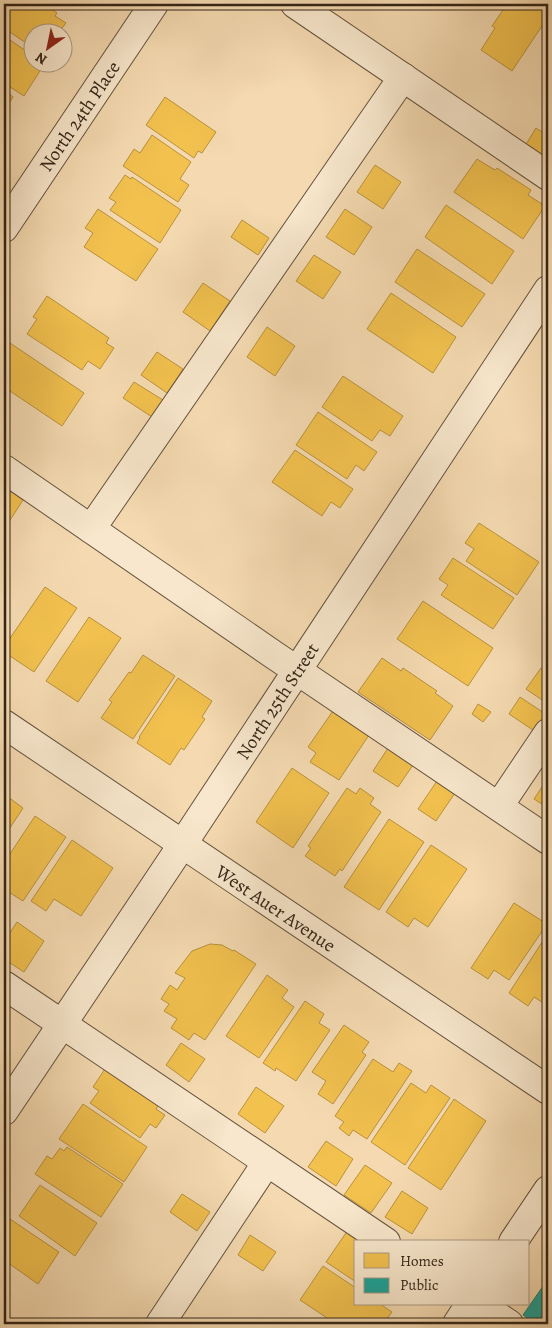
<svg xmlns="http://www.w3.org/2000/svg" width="552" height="1328" font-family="Alegreya,serif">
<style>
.homes{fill:#f2c14e;stroke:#b9923e}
.public{fill:#17a398;stroke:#1f7d71}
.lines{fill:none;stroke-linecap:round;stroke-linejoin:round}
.minor-casing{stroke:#64523e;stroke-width:30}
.minor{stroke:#f8e7cc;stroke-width:28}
.labels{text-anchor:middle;stroke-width:5;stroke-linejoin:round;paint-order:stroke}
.street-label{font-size:19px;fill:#332417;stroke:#f8e7cc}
</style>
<rect width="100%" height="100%" fill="#f5dab1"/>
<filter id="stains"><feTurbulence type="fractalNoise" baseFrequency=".004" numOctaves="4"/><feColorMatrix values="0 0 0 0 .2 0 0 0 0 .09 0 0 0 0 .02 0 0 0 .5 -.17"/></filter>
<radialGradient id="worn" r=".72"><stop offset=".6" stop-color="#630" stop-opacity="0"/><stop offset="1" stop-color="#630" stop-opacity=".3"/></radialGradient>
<g class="homes">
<path d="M 4,4 L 44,4 L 57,13 L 55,16 L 66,23 L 59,32 L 32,32 L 32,47 L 4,28 Z"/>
<path d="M 507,4 L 545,4 L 548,6 L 548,17 L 512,71 L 481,50 L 495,28 L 492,26 Z"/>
<path d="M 4,36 L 32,55 L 32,62 L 45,63 L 24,96 L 4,83 Z"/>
<path d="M 4,90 L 13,97 L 4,111 Z"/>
<path d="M 165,97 L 216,132 L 202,153 L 198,151 L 194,158 L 146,125 Z"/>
<path d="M 536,128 L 548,136 L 548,161 L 525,146 Z"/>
<path d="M 152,135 L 191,162 L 180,179 L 189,185 L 178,202 L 123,166 L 134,149 L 140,153 Z"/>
<path d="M 477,159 L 495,170 L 497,168 L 531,190 L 528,195 L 545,206 L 523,239 L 454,192 Z"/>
<path d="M 375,165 L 401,182 L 383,209 L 357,192 Z"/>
<path d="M 125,175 L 131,179 L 132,177 L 181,210 L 160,243 L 110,210 L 116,202 L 109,198 Z"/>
<path d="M 446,205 L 514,251 L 492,284 L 425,237 Z"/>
<path d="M 98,209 L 158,249 L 136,281 L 84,247 L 93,233 L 85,228 Z"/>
<path d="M 345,209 L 372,227 L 354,255 L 326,237 Z"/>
<path d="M 242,220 L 269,238 L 258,255 L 231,237 Z"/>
<path d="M 417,249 L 485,294 L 462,327 L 395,282 Z"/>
<path d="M 314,255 L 341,272 L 323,299 L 296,281 Z"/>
<path d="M 203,283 L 230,301 L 210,331 L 183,312 Z"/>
<path d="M 391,293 L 456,337 L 433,373 L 367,329 Z"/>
<path d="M 47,296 L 109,338 L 106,343 L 114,348 L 100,369 L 88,361 L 82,370 L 27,334 L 37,319 L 33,317 Z"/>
<path d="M 267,327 L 295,346 L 275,376 L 247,357 Z"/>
<path d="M 10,343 L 84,393 L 62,426 L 4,387 L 4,352 Z"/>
<path d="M 157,352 L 183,369 L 167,393 L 141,375 Z"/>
<path d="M 343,376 L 403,416 L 390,436 L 380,430 L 372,441 L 322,407 Z"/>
<path d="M 134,382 L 163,400 L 152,417 L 123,398 Z"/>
<path d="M 318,412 L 377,452 L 364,471 L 356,465 L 347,479 L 296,445 Z"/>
<path d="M 295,450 L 353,489 L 340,508 L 331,502 L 322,516 L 272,482 Z"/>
<path d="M 4,487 L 23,500 L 5,528 L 4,528 Z"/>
<path d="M 479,523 L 539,562 L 517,595 L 466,561 L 474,549 L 465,543 Z"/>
<path d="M 453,558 L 514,598 L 493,629 L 441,595 L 448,585 L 439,579 Z"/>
<path d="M 45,587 L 77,608 L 34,672 L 4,652 L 4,647 Z"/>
<path d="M 423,601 L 493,648 L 468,686 L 397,639 Z"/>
<path d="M 89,617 L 121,638 L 78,702 L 46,681 Z"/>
<path d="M 143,655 L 175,676 L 133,739 L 101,718 L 112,702 L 109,700 L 129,672 L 131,673 Z"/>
<path d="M 382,658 L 401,671 L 403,668 L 437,691 L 435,693 L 453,706 L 430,740 L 358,692 Z"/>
<path d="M 541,668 L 548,673 L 548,704 L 526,689 Z"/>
<path d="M 178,678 L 212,701 L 202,717 L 205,719 L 184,750 L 181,748 L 170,765 L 137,743 L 140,737 L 139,737 Z"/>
<path d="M 520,697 L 547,715 L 536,732 L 509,714 Z"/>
<path d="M 478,704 L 491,712 L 483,722 L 472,714 Z"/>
<path d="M 337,705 L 373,729 L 339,780 L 310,762 L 316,753 L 308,747 Z"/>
<path d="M 390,745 L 415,762 L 398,787 L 373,771 Z"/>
<path d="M 292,768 L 329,793 L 293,848 L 256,822 Z"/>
<path d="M 548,778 L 548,808 L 534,799 Z"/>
<path d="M 437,781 L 455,793 L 436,821 L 418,809 Z"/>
<path d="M 347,788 L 356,794 L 360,788 L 374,798 L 370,804 L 381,812 L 342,871 L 340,869 L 335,876 L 305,856 L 311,848 L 308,846 Z"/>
<path d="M 4,794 L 23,808 L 4,837 Z"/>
<path d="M 35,816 L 66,837 L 23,901 L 4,889 L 4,863 Z"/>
<path d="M 389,819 L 424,842 L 379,910 L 344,887 Z"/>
<path d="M 72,840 L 113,868 L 81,916 L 54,899 L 46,911 L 31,901 Z"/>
<path d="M 431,845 L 467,869 L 428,927 L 414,918 L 408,927 L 386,912 Z"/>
<path d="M 514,903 L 547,924 L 509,980 L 494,970 L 488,979 L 471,968 Z"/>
<path d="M 17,922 L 44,941 L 24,972 L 4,959 L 4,942 Z"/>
<path d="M 548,933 L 548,1006 L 534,997 L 528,1006 L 509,993 Z"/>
<path d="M 210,944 L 222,945 L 233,951 L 234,950 L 256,964 L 205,1040 L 194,1033 L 189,1040 L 171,1028 L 177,1019 L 164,1011 L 169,1004 L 161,999 L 170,985 L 177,990 L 185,978 L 175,973 L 192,951 Z"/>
<path d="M 267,975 L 288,990 L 282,998 L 294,1007 L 259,1058 L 226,1036 Z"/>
<path d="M 305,1001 L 324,1014 L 319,1023 L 330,1030 L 296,1081 L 276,1068 L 275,1071 L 263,1063 Z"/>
<path d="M 344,1025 L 369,1042 L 362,1052 L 366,1055 L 333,1104 L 318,1094 L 326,1081 L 312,1072 Z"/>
<path d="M 181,1043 L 205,1059 L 189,1082 L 166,1065 Z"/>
<path d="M 373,1059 L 393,1072 L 399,1063 L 412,1071 L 367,1139 L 353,1130 L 349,1136 L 339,1128 L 344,1122 L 335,1116 Z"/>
<path d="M 105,1069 L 160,1103 L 156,1109 L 165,1115 L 156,1128 L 150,1124 L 140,1138 L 90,1103 L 99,1091 L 93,1087 Z"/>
<path d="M 411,1083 L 426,1093 L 431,1085 L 450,1098 L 405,1165 L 371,1142 Z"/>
<path d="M 256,1087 L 284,1106 L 265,1133 L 238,1114 Z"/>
<path d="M 454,1099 L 486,1121 L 441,1190 L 408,1168 Z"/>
<path d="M 83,1104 L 147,1147 L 124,1182 L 59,1139 Z"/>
<path d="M 326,1141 L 353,1159 L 336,1186 L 308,1167 Z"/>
<path d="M 67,1147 L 123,1184 L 101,1217 L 35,1174 L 47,1156 L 52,1159 L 60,1148 L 64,1151 Z"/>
<path d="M 365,1165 L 392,1183 L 371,1213 L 344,1195 Z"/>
<path d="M 40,1185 L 97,1223 L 75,1256 L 19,1216 Z"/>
<path d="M 402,1191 L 428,1208 L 412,1234 L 385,1217 Z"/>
<path d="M 182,1194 L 210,1212 L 197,1231 L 170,1212 Z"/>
<path d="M 7,1217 L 59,1252 L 38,1284 L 4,1260 L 4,1222 Z"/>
<path d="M 348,1230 L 366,1242 L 356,1242 L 356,1282 L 326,1262 Z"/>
<path d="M 250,1235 L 276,1252 L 263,1271 L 238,1255 Z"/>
<path d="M 323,1266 L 356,1288 L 356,1304 L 380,1304 L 392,1312 L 383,1324 L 336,1324 L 300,1300 Z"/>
</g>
<path class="public" d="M 548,1279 L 548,1324 L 537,1324 L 523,1315 Z"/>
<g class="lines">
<g class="minor-casing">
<g id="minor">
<path d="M 295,4 L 548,176"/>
<path d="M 4,228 L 154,4"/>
<path d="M 4,469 L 274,655 L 548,840"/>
<path d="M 91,529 L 403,77"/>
<path d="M 4,724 L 548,1090"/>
<path d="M 499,806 L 548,733"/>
<path d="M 4,985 L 386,1242"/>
<path d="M 4,1111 L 182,845 L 548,290"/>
<path d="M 513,1242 L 548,1190"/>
<path d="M 479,1304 L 509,1324"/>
<path d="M 160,1324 L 267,1162"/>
<path d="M 457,1324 L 470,1304"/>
</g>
</g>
<use href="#minor" class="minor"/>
</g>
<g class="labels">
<g class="street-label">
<text transform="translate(79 116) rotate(-56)" y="7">North 24th Place</text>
<text transform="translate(277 701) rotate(-57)" y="7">North 25th Street</text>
<text transform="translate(276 908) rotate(34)" y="7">West Auer Avenue</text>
</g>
</g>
<rect width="552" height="1328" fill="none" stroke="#f5dab1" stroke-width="20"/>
<rect x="5" y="5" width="542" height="1318" fill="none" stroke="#332417" stroke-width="2.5"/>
<rect x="10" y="10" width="532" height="1308" fill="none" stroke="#332417"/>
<rect x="354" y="1240" width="175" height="65" fill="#f8e7cc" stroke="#a99984"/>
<rect x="364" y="1253" width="25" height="15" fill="#f2c14e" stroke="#a99984"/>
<text x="400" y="1266" font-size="15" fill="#332417">Homes</text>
<rect x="364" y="1278" width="25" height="15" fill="#17a398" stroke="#a99984"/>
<text x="400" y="1290" font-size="15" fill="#332417">Public</text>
<g transform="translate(48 48) rotate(213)"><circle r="24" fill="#f8e7cc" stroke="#a99984"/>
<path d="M0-4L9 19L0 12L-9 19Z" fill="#8f2418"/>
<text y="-8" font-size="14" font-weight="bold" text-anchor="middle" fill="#332417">N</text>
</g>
<rect width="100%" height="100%" filter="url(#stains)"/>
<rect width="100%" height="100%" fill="url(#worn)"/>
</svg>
